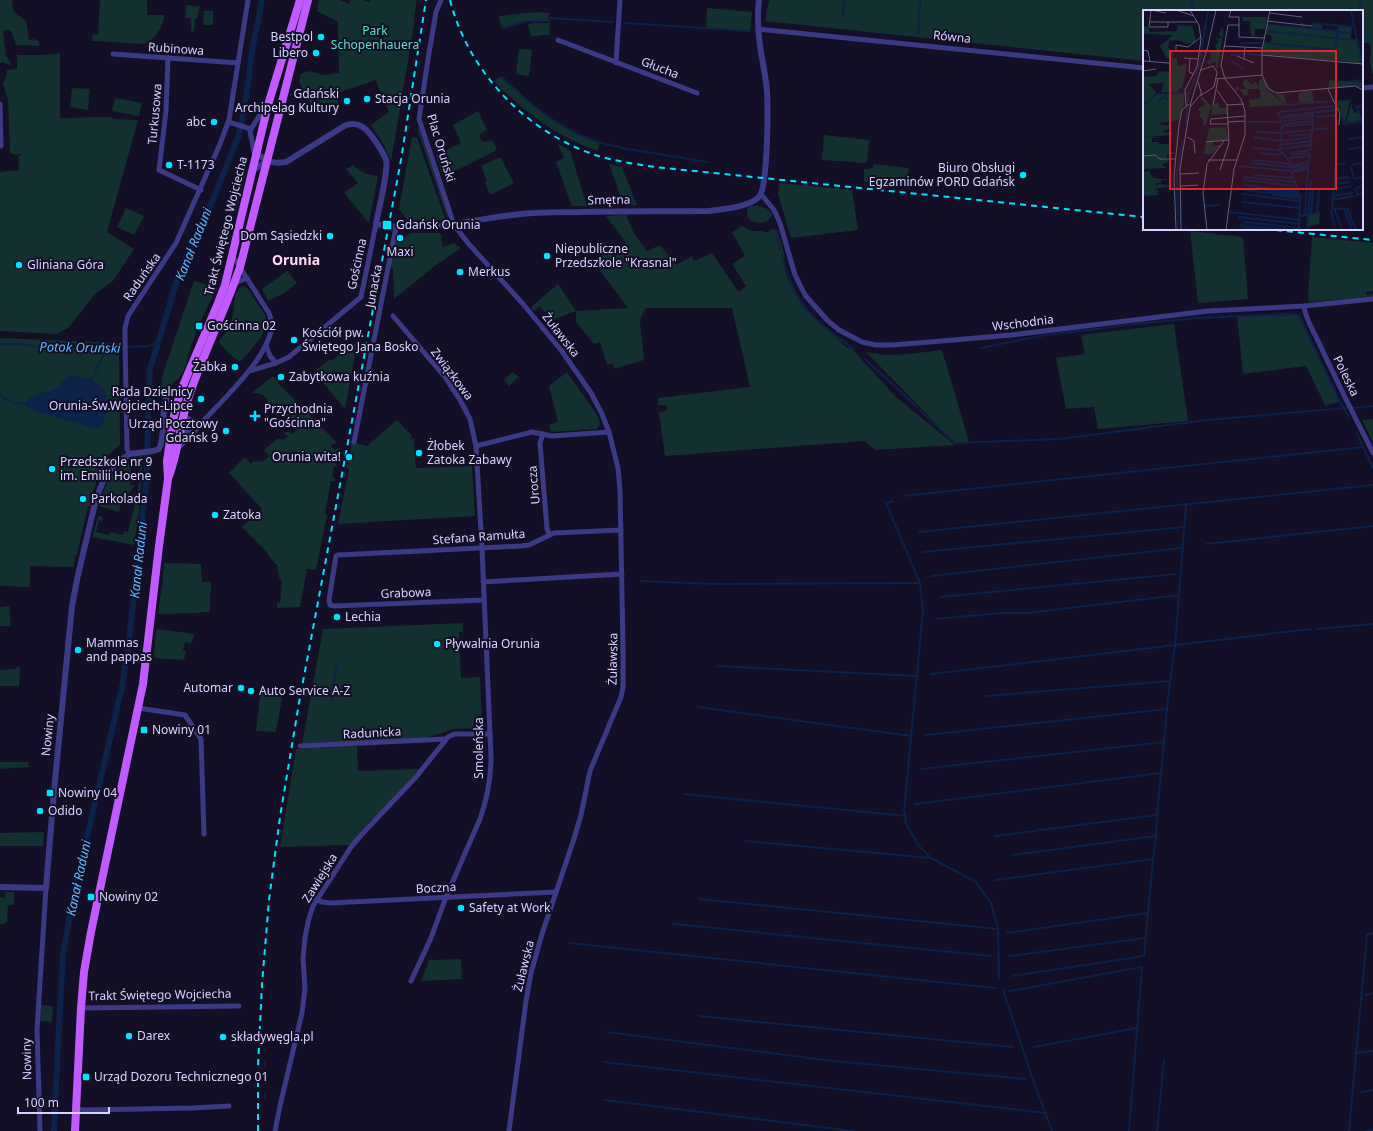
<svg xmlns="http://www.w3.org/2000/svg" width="1373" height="1131" font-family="'Noto Sans',sans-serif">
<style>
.green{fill:#12302f}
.water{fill:#0c2248}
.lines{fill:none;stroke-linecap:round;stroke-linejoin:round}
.stream{stroke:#0c2248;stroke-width:2}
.canal{stroke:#0c2248;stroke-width:6}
.minor{stroke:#3d3a85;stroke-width:5}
.tertiary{stroke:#3d3a85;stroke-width:6}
.primary{stroke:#c25bff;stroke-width:8}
.rail{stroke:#00e5ff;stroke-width:2;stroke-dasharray:6 5;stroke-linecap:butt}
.poi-dot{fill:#00e5ff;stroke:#130f26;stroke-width:1.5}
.labels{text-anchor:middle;stroke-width:4;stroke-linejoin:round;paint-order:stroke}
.park-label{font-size:12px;fill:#5fe0c0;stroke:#130f26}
.poi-label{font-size:12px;fill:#d9d4ff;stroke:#130f26;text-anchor:start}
.street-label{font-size:12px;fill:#d9d4ff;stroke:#130f26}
.water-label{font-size:13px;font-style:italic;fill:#62b6ff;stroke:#130f26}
.quarter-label{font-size:14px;font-weight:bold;fill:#ffd6f0;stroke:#130f26}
.inset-river{fill:none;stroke:#0c2248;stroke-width:2}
.inset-road{fill:none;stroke:#625e7d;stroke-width:1}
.view{fill:#d62828;fill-opacity:0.15;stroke:#d62828;stroke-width:2}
.inset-edge{fill:none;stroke:#d9d4ff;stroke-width:2}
</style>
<rect width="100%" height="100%" fill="#130f26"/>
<g class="green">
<path d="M 0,0 L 12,0 L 13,11 L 26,21 L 29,40 L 33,39 L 39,41 L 39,46 L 16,45 L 11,31 L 9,30 L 3,31 L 6,56 L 11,63 L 9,65 L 3,62 L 0,63 Z"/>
<path d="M 100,0 L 147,0 L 147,15 L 165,15 L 161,27 L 154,38 L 143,44 L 92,41 L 93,34 L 98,35 Z"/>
<path d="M 319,0 L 340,0 L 349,4 L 351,0 L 363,0 L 370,2 L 371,0 L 417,0 L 414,18 L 415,19 L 391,162 L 385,147 L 371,125 L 389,112 L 386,105 L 387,97 L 383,99 L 376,80 L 335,94 L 340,106 L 326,114 L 320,107 L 311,104 L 299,82 L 301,74 L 309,71 L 324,75 L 339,73 L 338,23 L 337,21 L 317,11 Z"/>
<path d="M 769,0 L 1373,0 L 1373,74 L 1372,74 L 1370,62 L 1371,46 L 1368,43 L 1362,43 L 1362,11 L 1144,11 L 1144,61 L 765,21 Z"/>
<path d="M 186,5 L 200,6 L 197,18 L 195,19 L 194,32 L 191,31 L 191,18 L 185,18 Z"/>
<path d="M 707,8 L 752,12 L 750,32 L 706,28 Z"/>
<path d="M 204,11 L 213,11 L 213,25 L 203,25 Z"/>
<path d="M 538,12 L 549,13 L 548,21 L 527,21 L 501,28 L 499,16 Z"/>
<path d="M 535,23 L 550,23 L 549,35 L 542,35 L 531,37 L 528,24 Z"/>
<path d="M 519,49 L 532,50 L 529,76 L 516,74 Z"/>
<path d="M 60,53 L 60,118 L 112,117 L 113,119 L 138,120 L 107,232 L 134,249 L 113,281 L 95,294 L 68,328 L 57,334 L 0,331 L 0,172 L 19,170 L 18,157 L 21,155 L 20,154 L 16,155 L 10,153 L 8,100 L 3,83 L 6,77 L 7,70 L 17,69 L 17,55 L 43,55 Z"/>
<path d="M 500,77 L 545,115 L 585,138 L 599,143 L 598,151 C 557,137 524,112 494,81 Z"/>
<path d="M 72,88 L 90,89 L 88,110 L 70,107 Z"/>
<path d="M 115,98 L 142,103 L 139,116 L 112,111 Z"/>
<path d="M 478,111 L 487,130 L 479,135 L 481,140 L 484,142 L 492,140 L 497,149 L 495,151 L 443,177 L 436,155 L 461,143 L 453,125 Z"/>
<path d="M 419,128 L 449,217 L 447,217 L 418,132 L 417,130 Z"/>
<path d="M 824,135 L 869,140 L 867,163 L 822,160 Z"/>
<path d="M 412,137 L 417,138 L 445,218 L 444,220 L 409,222 L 399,209 Z"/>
<path d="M 557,143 L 570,151 L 587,206 L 572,206 L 571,204 L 556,162 L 564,158 Z"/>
<path d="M 498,158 L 501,158 L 514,183 L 490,195 L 485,183 L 487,181 L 481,166 Z"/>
<path d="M 609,164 L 622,167 L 637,205 L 622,205 L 620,195 Z"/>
<path d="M 873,164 L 909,168 L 906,186 L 864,182 L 864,169 L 870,169 L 873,167 Z"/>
<path d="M 353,165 C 361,172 367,175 378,176 L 369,223 L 345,194 L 345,192 L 358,183 L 346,169 Z"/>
<path d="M 239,169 L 246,172 L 237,209 L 227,206 Z"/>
<path d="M 779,183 L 852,190 L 858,230 L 791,238 L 778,194 Z"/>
<path d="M 750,206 C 760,205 766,207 772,213 L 772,216 C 765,228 742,223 748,208 Z"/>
<path d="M 126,208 L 144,216 L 134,235 L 117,227 Z"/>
<path d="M 626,215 L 635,235 L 647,251 L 660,245 L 676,265 L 692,256 L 694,261 L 712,253 L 738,291 L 740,291 L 746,286 L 732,264 L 745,256 L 732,232 L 742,226 L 751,231 L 763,231 L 764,232 L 769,232 L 769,230 L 777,229 L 785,257 L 782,258 L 787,278 L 803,307 L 846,347 L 852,349 L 896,397 L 955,445 L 875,450 L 865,441 L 665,456 L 659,412 L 667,411 L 667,406 L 658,405 L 658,398 L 750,387 L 732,308 L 646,308 L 641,317 L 640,322 L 644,360 L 614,369 L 613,363 L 607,365 L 600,342 L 594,344 L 576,322 L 576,311 L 555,319 L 548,325 L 545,322 L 549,318 L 540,306 L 534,311 L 531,307 L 558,284 L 576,311 L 628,308 L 593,261 L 600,256 L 595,248 L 604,242 L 612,251 L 626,243 L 606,216 Z"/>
<path d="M 1190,231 L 1243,237 L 1248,299 L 1198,303 Z"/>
<path d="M 410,233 L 439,233 L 442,236 L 441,239 L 443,247 L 454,243 L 461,248 L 436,265 L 394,299 L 393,269 L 389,266 L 395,241 L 402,244 L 406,237 Z"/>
<path d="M 1312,237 L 1373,243 L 1373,291 L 1366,292 L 1367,295 L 1373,294 L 1373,297 L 1309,302 L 1308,296 Z"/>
<path d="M 287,271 L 297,283 L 284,293 L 268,301 L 262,289 Z"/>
<path d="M 194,281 L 218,288 L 217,290 C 207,306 199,324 193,341 C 187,355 187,375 173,383 L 171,390 L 165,393 L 161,389 L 162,377 Z"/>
<path d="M 242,286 C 249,287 252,296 256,301 C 259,306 264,312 266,317 C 271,332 249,351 240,362 L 228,353 L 219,342 C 223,335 229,329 232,322 L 231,321 C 235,311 232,292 242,286 Z"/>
<path d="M 1299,315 L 1340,402 L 1325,405 L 1306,366 L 1243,374 L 1237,316 Z"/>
<path d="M 1174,324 L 1188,421 L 1098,429 L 1094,407 L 1066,409 L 1056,358 L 1085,354 L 1081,335 Z"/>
<path d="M 0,338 L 119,343 L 120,445 L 104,459 L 92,495 L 90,506 L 88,507 L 77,554 L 75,556 L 74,567 L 30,566 L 30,587 L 0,586 Z"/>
<path d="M 352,344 L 357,344 L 345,409 L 314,372 L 330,359 L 332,361 Z"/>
<path d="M 942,350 L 969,442 L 955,443 L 866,352 L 886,355 L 908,354 Z"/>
<path d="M 513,372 L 519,377 L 509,386 L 504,379 Z"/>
<path d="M 567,372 L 598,416 L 600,424 L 597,429 L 551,432 L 549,425 L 558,422 L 549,386 Z"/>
<path d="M 273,376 L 280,385 L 337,443 L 331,444 L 332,448 L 337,449 L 340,447 L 338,459 L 337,459 L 336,463 L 337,466 L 334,466 L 332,477 L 335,478 L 335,481 L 331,481 L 325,514 L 327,515 L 316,570 L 307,569 L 300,607 L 277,608 L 277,603 L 280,603 L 282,581 L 279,578 L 277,564 L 275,564 L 264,549 L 242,527 L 262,509 L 229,473 L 245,457 L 250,464 L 254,461 L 262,462 L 270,456 L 264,450 L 278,438 L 283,440 L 288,436 L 283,434 C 287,431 289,431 293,434 L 297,430 L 274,406 L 268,410 C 269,399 265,393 254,393 L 253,392 Z"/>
<path d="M 1373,419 L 1373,442 L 1362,420 Z"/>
<path d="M 397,420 L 412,436 L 410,439 L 411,440 L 413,438 L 415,441 L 414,441 L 416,468 L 472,466 L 475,516 L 338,524 L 349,469 L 346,468 L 347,466 L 352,441 L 356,443 L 367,446 Z"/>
<path d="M 139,456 L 143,456 L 139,511 L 134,545 L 92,537 L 98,516 L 101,516 L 103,519 L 102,521 L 99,520 L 96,532 L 109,535 L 110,532 L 123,535 L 124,531 L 128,532 L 136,499 L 132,498 L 133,495 L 134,494 L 137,497 L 139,495 L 137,492 L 139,484 L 140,460 L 136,460 L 136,461 L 133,462 L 131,460 Z"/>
<path d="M 129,461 L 131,462 L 130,485 L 135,485 L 128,494 L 124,493 L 119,512 L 99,506 L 100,503 L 103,503 L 104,500 L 101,499 C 107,481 112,471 129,461 Z"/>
<path d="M 164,563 L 201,564 L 202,582 L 211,582 L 211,592 L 210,592 L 210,612 L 202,612 L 201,613 L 158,614 L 163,578 Z"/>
<path d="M 9,606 L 11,626 L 0,626 L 0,607 Z"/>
<path d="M 463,623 L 463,632 L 459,632 L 461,678 L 480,677 L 482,728 L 454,729 L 426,738 L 302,744 L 323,629 Z"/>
<path d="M 156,629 L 195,634 L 191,644 L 185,642 L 183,650 L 186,651 L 184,660 L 156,658 L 154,656 Z"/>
<path d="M 17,667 L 20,667 L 19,686 L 0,686 L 0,670 L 16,669 Z"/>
<path d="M 284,687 L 276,732 L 256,731 L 261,688 Z"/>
<path d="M 357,746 L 358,771 L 420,769 L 390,802 L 369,822 L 350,845 L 280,847 L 296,749 Z"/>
<path d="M 0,762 L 28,762 L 29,767 L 0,769 Z"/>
<path d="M 44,832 L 43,846 L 0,846 L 0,833 Z"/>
<path d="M 5,892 L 14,892 L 14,905 L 8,905 L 7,922 L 4,924 L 0,924 L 0,897 L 5,898 Z"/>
<path d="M 461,959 L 462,979 L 421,981 L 429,960 Z"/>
<path d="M 41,1005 L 53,1006 L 52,1022 L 40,1021 Z"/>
</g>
<path class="water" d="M 68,376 C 89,375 108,383 107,407 C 107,413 104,420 102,426 L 95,428 L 54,417 L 27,408 L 25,404 C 36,389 47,396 59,386 C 62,383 65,379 68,376 Z"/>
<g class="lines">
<g class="stream">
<path d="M 1192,0 L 1193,11"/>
<path d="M 1359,11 L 1361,0"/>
<path d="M 843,16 L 844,0"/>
<path d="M 625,23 L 750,31"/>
<path d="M 504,28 L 527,21 L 549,21 L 550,18 L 613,22"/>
<path d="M 918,34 L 920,0"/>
<path d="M 502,77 C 535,110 573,140 620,147"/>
<path d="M 621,148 L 708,162"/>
<path d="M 776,230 L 780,249"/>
<path d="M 782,254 C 785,271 795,296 807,310 C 820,325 837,337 854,349"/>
<path d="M 0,344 L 22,344 L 45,348 L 71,347 L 88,349 L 147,346 L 152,345 L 159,340"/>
<path d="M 981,348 L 1046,335 L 1153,322 L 1198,318 L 1290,314 L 1299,315 L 1340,402 L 1349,417"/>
<path d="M 865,359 L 916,406"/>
<path d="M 92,378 C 98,367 100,358 108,348"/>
<path d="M 0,394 C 6,402 15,403 25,404"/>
<path d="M 1352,408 L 1373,406"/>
<path d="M 920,410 L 955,443 L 1059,439 L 1207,420 L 1346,408"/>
<path d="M 1357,434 L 1373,468"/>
<path d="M 903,496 L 1363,447"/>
<path d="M 893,501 L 886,503 L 920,583 L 923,610 L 904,812 L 906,816 L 905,822 L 919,846 L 931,858 L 976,882 L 991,903 L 998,929 L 999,978"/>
<path d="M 919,532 L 1373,485"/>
<path d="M 1206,544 L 1373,526"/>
<path d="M 922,552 L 1185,527"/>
<path d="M 931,576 L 1182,548"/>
<path d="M 641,581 L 714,584 L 920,583"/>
<path d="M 940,597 L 1176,574"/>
<path d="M 936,619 L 1001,613 L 1027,613 L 1179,595 L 1186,505"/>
<path d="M 1317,629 L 1373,624"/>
<path d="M 718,666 L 916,676"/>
<path d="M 931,674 L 1311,629"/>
<path d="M 333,688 L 341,690"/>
<path d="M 986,696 L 1170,681 L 1175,646 L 1179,595"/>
<path d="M 331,701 L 337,664"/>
<path d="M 698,707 L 911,736"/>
<path d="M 926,735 L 1167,709 L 1170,681"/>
<path d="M 921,769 L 1164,742 L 1167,709"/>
<path d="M 684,794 L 906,816"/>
<path d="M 915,804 L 1161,773 L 1164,742"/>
<path d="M 995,836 L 1157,815 L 1161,773"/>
<path d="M 745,841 L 931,858"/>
<path d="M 1012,855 L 1156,836 L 1157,815"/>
<path d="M 995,880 L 1153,859 L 1156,836"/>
<path d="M 699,899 L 998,929"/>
<path d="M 674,924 L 991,956"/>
<path d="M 1007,933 L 1148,913"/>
<path d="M 569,943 L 995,988"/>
<path d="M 1010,956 L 1145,938"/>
<path d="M 1013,976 L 1144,956 L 1153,859"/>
<path d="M 1003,990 L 1032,1077 L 1052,1131"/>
<path d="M 1010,991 L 1142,967 L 1129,1131"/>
<path d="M 1366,995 L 1373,993"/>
<path d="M 699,1016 L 1013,1047"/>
<path d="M 607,1032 L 833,1061 L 1025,1079"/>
<path d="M 1034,1047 L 1137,1028"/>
<path d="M 1356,1053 L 1373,1051"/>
<path d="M 604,1062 L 1046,1113"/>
<path d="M 1362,1092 L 1373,1090"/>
<path d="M 605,1100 L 853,1131"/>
<path d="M 1157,1131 L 1164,1060"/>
<path d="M 1349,1131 L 1367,935 L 1373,933"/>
<path d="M 1366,1131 L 1373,1130"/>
</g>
<path class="canal" d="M 54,1131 L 58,1044 L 63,955 L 74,893 L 122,687 L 129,641 L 147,476 L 148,409 L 150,369 L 179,274 L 214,197 L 239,135 L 246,98 L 252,51 L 262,0"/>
<g class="minor">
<path d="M 441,0 L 436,12 L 429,53 L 419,119 L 454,225 L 468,243 L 523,304 L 561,350 L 591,393 L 602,414 L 609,432 L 618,468 L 620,490 L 623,648 L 623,688 L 621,697 L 590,771 L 581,815 L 573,842 L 542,934 L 531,973 L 526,1001 L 509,1131"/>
<path d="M 758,29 L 1144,68"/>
<path d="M 558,40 L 697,93"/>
<path d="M 113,54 L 238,63"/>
<path d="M 168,58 L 166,111 L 159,170 L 201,190"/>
<path d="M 616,63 L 620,0"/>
<path d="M 1362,88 L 1373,87"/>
<path d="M 0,104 L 1,146"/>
<path d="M 228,122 L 251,129"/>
<path d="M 256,154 L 254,152 L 250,131 L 265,106 L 267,106"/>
<path d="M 761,194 L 774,210 L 780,223 L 795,275 L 805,295 L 828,321 L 839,330 L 862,342 L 876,345 L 892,345 L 930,342 L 1011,335 L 1208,311 L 1304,306 L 1373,299"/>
<path d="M 235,283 L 247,278"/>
<path d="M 1304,306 C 1305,319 1315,333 1320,345 C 1337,382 1355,417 1373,453"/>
<path d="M 393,316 L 445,377 L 460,400 L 470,419 L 476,446 L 482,548 L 491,757 C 491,778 487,799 480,819 L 446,897 L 431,938 L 411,981"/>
<path d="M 266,345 L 270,356 L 276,363"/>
<path d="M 249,371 L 276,363 L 289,357 L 361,297 L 376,224"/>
<path d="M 183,416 L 191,420 L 202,423"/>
<path d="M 543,434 L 540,443 L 547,529 L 550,535"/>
<path d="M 179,437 L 197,425"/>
<path d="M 354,442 L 396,227"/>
<path d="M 476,446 L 532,432 L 552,436 L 609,432"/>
<path d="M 178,448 C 190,438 197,428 207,417 C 227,396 265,359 271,331 C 273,325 271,319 269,313 L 232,255"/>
<path d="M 130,454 L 127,449 L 125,338 L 125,328 L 128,316 L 176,243 L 220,144 L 229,120 L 248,0"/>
<path d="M 483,582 L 622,574"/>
<path d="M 484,600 L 334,606 L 330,605 L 329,600 L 336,556 L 338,555 L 521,546 L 529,545 L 554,533 L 621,530"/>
<path d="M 138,708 L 185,715 L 201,739 L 204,834"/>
<path d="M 300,746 L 446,739"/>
<path d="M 317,899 L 322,902 L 330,903 L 556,892"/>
<path d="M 81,1008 L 239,1006"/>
<path d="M 76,1109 L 85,1110 L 193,1108 L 229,1106"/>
<path d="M 40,1131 L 37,1030 L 46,888"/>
<path d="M 275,1131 L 280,1106 L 302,1013 L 305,988 L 303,958 L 305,938 L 308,922 L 313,906 L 351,847 L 363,833 L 416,777 L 448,737 L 454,734 L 490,734"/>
</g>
<g class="tertiary">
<path d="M 257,154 C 268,162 272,164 286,162 L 346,125 C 356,122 364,126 370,134 C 376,142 383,151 386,160 C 389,171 378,211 376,224 C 425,234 471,219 521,214 C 541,212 561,212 581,212 C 624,211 667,211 710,211 C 723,209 749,207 759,197 C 768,187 768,108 767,91 C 766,76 762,61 760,46 C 758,31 757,15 759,0"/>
<path d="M 253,170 L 267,161"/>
<path d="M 0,887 L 46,888 L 54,791 L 72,606 L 78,575 L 96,499 L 106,474 L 120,460 L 130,454 L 153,451 L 159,449 C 167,433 159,410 169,394 L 176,392 L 189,397"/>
</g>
<g class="primary">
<path d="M 169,476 C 179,450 180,422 189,396 C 204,352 225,311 240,267 L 308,0"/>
<path d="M 75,1131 L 81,1008 L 84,972 L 91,932 L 143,684 L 159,546 L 168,479 L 167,461 L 173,420 L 180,393 L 187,376 L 218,303 L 225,285 L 268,105 L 300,0"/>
</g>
<g class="rail">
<path d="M 450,0 C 468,71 525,131 595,155 C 614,161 635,164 655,167 L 1144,217"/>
<path d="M 1265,229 L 1373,240"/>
<path d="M 258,1131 L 258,1066 L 262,984 L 269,900 L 280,817 L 299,703 L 401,160 L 426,0"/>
</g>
</g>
<g class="poi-dot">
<circle cx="321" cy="37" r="4"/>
<circle cx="316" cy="53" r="4"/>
<circle cx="367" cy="99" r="4"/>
<circle cx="347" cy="101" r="4"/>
<circle cx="214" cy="122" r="4"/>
<circle cx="169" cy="165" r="4"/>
<circle cx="1023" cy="175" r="4"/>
<rect x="382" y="220" width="10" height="10" rx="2"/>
<circle cx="330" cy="236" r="4"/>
<circle cx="400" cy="238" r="4"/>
<circle cx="547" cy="256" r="4"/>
<circle cx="19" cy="265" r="4"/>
<circle cx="460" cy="272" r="4"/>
<rect x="195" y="322" width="8" height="8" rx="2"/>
<circle cx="294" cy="340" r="4"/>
<circle cx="235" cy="367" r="4"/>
<circle cx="281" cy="377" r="4"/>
<circle cx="201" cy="399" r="4"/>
<path d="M253 410h4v4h4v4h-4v4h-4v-4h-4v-4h4z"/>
<circle cx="226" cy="431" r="4"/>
<circle cx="419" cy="453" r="4"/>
<circle cx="349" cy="457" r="4"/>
<circle cx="52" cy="469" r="4"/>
<circle cx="83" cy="499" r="4"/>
<circle cx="215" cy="515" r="4"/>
<circle cx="337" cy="617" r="4"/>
<circle cx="437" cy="644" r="4"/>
<circle cx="78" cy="650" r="4"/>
<circle cx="241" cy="688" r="4"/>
<circle cx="251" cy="691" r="4"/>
<rect x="140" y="726" width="8" height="8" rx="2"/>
<rect x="46" y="789" width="8" height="8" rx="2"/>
<circle cx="40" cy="811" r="4"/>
<rect x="87" y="893" width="8" height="8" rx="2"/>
<circle cx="461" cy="908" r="4"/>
<circle cx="129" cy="1036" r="4"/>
<circle cx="223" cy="1037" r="4"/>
<rect x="82" y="1073" width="8" height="8" rx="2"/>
</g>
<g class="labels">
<g class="park-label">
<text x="375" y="35">Park<tspan x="375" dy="14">Schopenhauera</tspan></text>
</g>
<g class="poi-label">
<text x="313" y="41" text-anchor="end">Bestpol</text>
<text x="308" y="57" text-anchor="end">Libero</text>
<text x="339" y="98" text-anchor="end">Gdański<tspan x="339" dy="14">Archipelag Kultury</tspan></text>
<text x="375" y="103">Stacja Orunia</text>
<text x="206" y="126" text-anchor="end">abc</text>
<text x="177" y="169">T-1173</text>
<text x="1015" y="172" text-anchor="end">Biuro Obsługi<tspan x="1015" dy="14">Egzaminów PORD Gdańsk</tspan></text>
<text x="396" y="229">Gdańsk Orunia</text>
<text x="322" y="240" text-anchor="end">Dom Sąsiedzki</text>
<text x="555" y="253">Niepubliczne<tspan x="555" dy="14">Przedszkole "Krasnal"</tspan></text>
<text x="400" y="256" text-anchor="middle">Maxi</text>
<text x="27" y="269">Gliniana Góra</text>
<text x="468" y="276">Merkus</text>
<text x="207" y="330">Gościnna 02</text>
<text x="302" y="337">Kościół pw.<tspan x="302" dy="14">Świętego Jana Bosko</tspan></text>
<text x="227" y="371" text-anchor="end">Żabka</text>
<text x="289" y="381">Zabytkowa kuźnia</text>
<text x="193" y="396" text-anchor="end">Rada Dzielnicy<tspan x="193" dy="14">Orunia-Św.Wojciech-Lipce</tspan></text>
<text x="264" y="413">Przychodnia<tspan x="264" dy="14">"Gościnna"</tspan></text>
<text x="218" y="428" text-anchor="end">Urząd Pocztowy<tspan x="218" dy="14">Gdańsk 9</tspan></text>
<text x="427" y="450">Żłobek<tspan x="427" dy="14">Zatoka Zabawy</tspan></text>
<text x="341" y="461" text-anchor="end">Orunia wita!</text>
<text x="60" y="466">Przedszkole nr 9<tspan x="60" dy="14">im. Emilii Hoene</tspan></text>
<text x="91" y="503">Parkolada</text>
<text x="223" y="519">Zatoka</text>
<text x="345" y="621">Lechia</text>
<text x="86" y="647">Mammas<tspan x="86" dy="14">and pappas</tspan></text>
<text x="445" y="648">Pływalnia Orunia</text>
<text x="233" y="692" text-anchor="end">Automar</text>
<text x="259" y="695">Auto Service A-Z</text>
<text x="152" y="734">Nowiny 01</text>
<text x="58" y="797">Nowiny 04</text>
<text x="48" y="815">Odido</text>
<text x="99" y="901">Nowiny 02</text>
<text x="469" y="912">Safety at Work</text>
<text x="137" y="1040">Darex</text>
<text x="231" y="1041">składywęgla.pl</text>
<text x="94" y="1081">Urząd Dozoru Technicznego 01</text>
</g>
<g class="street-label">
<text transform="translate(952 37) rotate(6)" y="4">Równa</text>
<text transform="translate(176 49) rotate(4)" y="4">Rubinowa</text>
<text transform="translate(660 68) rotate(21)" y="4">Głucha</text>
<text transform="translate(155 114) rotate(-85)" y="4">Turkusowa</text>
<text transform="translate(441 148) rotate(73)" y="4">Plac Oruński</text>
<text transform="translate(609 200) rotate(-1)" y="4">Smętna</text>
<text transform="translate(226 226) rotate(-76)" y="4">Trakt Świętego Wojciecha</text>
<text transform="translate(357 264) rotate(-78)" y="4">Gościnna</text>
<text transform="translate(142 277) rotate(-55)" y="4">Raduńska</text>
<text transform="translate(374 286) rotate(-79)" y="4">Junacka</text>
<text transform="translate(1023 323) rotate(-7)" y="4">Wschodnia</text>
<text transform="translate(561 335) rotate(52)" y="4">Żuławska</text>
<text transform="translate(452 374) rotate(53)" y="4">Związkowa</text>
<text transform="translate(1346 376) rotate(64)" y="4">Poleska</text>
<text transform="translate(534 485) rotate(-95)" y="4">Urocza</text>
<text transform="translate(479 537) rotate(-4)" y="4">Stefana Ramułta</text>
<text transform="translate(406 593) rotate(-2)" y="4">Grabowa</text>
<text transform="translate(613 659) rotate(-89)" y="4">Żuławska</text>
<text transform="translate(372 733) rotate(-3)" y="4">Radunicka</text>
<text transform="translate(48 735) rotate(-84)" y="4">Nowiny</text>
<text transform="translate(479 748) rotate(-90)" y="4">Smoleńska</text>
<text transform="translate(320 878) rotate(-58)" y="4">Zawiejska</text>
<text transform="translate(436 888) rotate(-3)" y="4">Boczna</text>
<text transform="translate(524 966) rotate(-76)" y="4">Żuławska</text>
<text transform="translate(160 995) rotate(-1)" y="4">Trakt Świętego Wojciecha</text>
<text transform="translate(27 1059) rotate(-91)" y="4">Nowiny</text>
</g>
<g class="water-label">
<text transform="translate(193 244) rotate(-68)" y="5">Kanał Raduni</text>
<text transform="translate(80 347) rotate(1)" y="5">Potok Oruński</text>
<text transform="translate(138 560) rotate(-84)" y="5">Kanał Raduni</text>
<text transform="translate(78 878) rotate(-78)" y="5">Kanał Raduni</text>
</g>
<g class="quarter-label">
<text x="296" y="265">Orunia</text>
</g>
</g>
<g transform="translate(1143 10)">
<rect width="220" height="220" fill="#130f26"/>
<path d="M 99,7 L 124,7 L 122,19 L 112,19 L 112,26 L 108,26 L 107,11 L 100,11 ZM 158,11 L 164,19 L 170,19 L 169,13 L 178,14 L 180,20 L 194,22 L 195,15 L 209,17 L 207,29 L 213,30 L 219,54 L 193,50 L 193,47 L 192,51 L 120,44 L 121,32 L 127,33 L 129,29 L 128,25 L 123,25 L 124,14 L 159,18 ZM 0,15 L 6,18 L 7,22 L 34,21 L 35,15 L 49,16 L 53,29 L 51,32 L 44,34 L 35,30 L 26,31 L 25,38 L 32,46 L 27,45 L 28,49 L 24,49 L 17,36 L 30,25 L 0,24 ZM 78,18 L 81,19 L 74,61 L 72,51 L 66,55 L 63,51 L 68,50 L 66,40 L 74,41 L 72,36 L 76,31 L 72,30 L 79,27 L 76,25 ZM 29,48 L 34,48 L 34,56 L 44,54 L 40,75 L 34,82 L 18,82 L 21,73 L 6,74 L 13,82 L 12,84 L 41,83 L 41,95 L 36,110 L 17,113 L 18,115 L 28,115 L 24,120 L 20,121 L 21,123 L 29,122 L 29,125 L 2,127 L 18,127 L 9,128 L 9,132 L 16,132 L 16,134 L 30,134 L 26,135 L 26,139 L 32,144 L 24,144 L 24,148 L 26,148 L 17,148 L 13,145 L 0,146 L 0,67 L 13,66 L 17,61 L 29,62 ZM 100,68 L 109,74 L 113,72 L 116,77 L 116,70 L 121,69 L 124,79 L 140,93 L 132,84 L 141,84 L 144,95 L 107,97 L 106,90 L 118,88 L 116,79 L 105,79 L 105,85 L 101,86 L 97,79 L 93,81 L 91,79 L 94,76 L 97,79 L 103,79 L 99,73 L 102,71 ZM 186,70 L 220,72 L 220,75 L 217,78 L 213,76 L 185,78 ZM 169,81 L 171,93 L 160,94 L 156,91 L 155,85 L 158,82 ZM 60,87 L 68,96 L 63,115 L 60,115 L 60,110 L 56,105 L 58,103 L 55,99 L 63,94 L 57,89 ZM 207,91 L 204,104 L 202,113 L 192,92 ZM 75,92 L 77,98 L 84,98 L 84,104 L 68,105 L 69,95 ZM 208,94 L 211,103 L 215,102 L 219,110 L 203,113 ZM 83,117 L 85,130 L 70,131 L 70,135 L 78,135 L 69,144 L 61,144 L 66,118 ZM 0,146 L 12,146 L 28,151 L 19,154 L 24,158 L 0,159 ZM 6,161 L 10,168 L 28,170 L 18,170 L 18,173 L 13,173 L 13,177 L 15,174 L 26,175 L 26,177 L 10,179 L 15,180 L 15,185 L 1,186 L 3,184 L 1,184 L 0,186 L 0,162 ZM 177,203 L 176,214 L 164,217 L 165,205 Z" fill="#12302f"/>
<path class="inset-river" d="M 208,1 L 219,53M 141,16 L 193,21M 170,19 L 169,13 L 210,17M 125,21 L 153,24M 194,22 L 207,23M 154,24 L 169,26M 170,26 L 213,30M 97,33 L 119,33M 125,33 L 192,40M 192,38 L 195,16M 103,44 L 118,45M 88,45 L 101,44M 88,51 L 102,59M 208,71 L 220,70M 122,73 L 130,84M 138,91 L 143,95 L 190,91M 191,91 L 208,91M 14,92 L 20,87 L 30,90M 0,95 L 14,84 L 46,83M 135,102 L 139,115 L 137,141 L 147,151 L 148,160M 136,102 L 191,96M 138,106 L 194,100M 173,107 L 194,105M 198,107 L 201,114 L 220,111M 139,108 L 170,105M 219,110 L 214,97 L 220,96M 140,111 L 169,108M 104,112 L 138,112M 43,114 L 45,86 L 56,56 L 65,0M 141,114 L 169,111M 140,116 L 170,114 L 170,104M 114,122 L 137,123M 140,123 L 186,118M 146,126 L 169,124 L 170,114M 111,127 L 137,131M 205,129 L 220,127M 139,131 L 168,127 L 169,124M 138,135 L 168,131 L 168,127M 110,138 L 137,140M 138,139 L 168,135 L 168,131M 206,139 L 220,137M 117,143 L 138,145M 147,143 L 167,140 L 168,135M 149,145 L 167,143M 147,148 L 167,146 L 167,143M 111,150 L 147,154M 108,153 L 147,157M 149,155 L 166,152M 208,155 L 220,153M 96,156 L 147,161M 149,157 L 164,155M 208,157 L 211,169 L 220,167M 150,160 L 165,157 L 167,146M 148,161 L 157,186 L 156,220M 149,162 L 165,159 L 162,204M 112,165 L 150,168M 100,167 L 151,172M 191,169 L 206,167M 100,170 L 153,176M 192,174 L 207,172M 100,175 L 155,182M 220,176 L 213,178 L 214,185 L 220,183M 191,179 L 208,176M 101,180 L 156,186M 123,180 L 155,184M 99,184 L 156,191M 129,185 L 156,188M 190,186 L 210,183M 189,190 L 212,186M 99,192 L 157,198M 62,196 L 76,195M 189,198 L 193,155 L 203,153M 201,198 L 209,220M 204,198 L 213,220M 188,200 L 201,198M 192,200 L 199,220M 188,201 L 192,220M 87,202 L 157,210M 168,204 L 170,179 L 176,179 L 174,202M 157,206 L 177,202M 95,207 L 157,214M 101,212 L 156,218M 97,215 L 146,220M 96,217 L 122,220M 35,220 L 34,161 L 40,130M 164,220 L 168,170"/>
<path class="inset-road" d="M 8,0 L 6,17 L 25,17 L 25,12M 8,0 L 23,3M 33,0 L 51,6M 88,0 L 86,7 L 96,7 L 96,27 L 121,28M 126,3 L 159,7M 220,8 L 220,27M 124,11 L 169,16M 6,12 L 54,12M 81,36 L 119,38M 0,40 L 5,41 L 7,51M 33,40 L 33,35 L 45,37 L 58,27M 64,40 L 73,0M 119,45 L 220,54M 94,46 L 111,53M 41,48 L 55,49M 47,49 L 46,62 L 51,64M 101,49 L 102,37M 1,51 L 26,53 L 27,59M 0,61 L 13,59M 119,65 L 125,78 L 133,83 L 212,76 L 220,80M 119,65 L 119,40 L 127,0M 72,69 L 119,65M 55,72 L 59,85M 185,79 L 197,104 L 196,115M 74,80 L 84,95 L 86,133 L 77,160M 57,86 L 71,77 L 74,62 L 70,56 L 58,60M 70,95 L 75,69M 84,95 L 101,94M 43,96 L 42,80 L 54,57 L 58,29 L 56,15 L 47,0M 48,96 L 59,83M 85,112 L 102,111M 85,114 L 67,114 L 68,109 L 102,106M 44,127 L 51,131 L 52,143M 63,132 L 86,130M 0,146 L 12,145 L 17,149 L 32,149M 65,150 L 94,150M 37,164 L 56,163M 38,176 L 55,175M 33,220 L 31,166 L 36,115 L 39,100 L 46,94M 38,220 L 37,159 L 48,92 L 64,39M 64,220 L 60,183 L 64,154 L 81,131M 83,220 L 91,159 L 102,125 L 102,101 L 98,89 L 82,69 L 78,55 L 85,15 L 96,15"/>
<path class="view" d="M 27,41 L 193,41 L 193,179 L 27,179 Z"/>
<rect width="220" height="220" class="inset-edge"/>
</g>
<path d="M18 1107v6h91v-6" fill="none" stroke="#d9d4ff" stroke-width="2"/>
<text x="24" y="1107" font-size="12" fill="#d9d4ff" stroke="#130f26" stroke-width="3" paint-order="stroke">100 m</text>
</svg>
